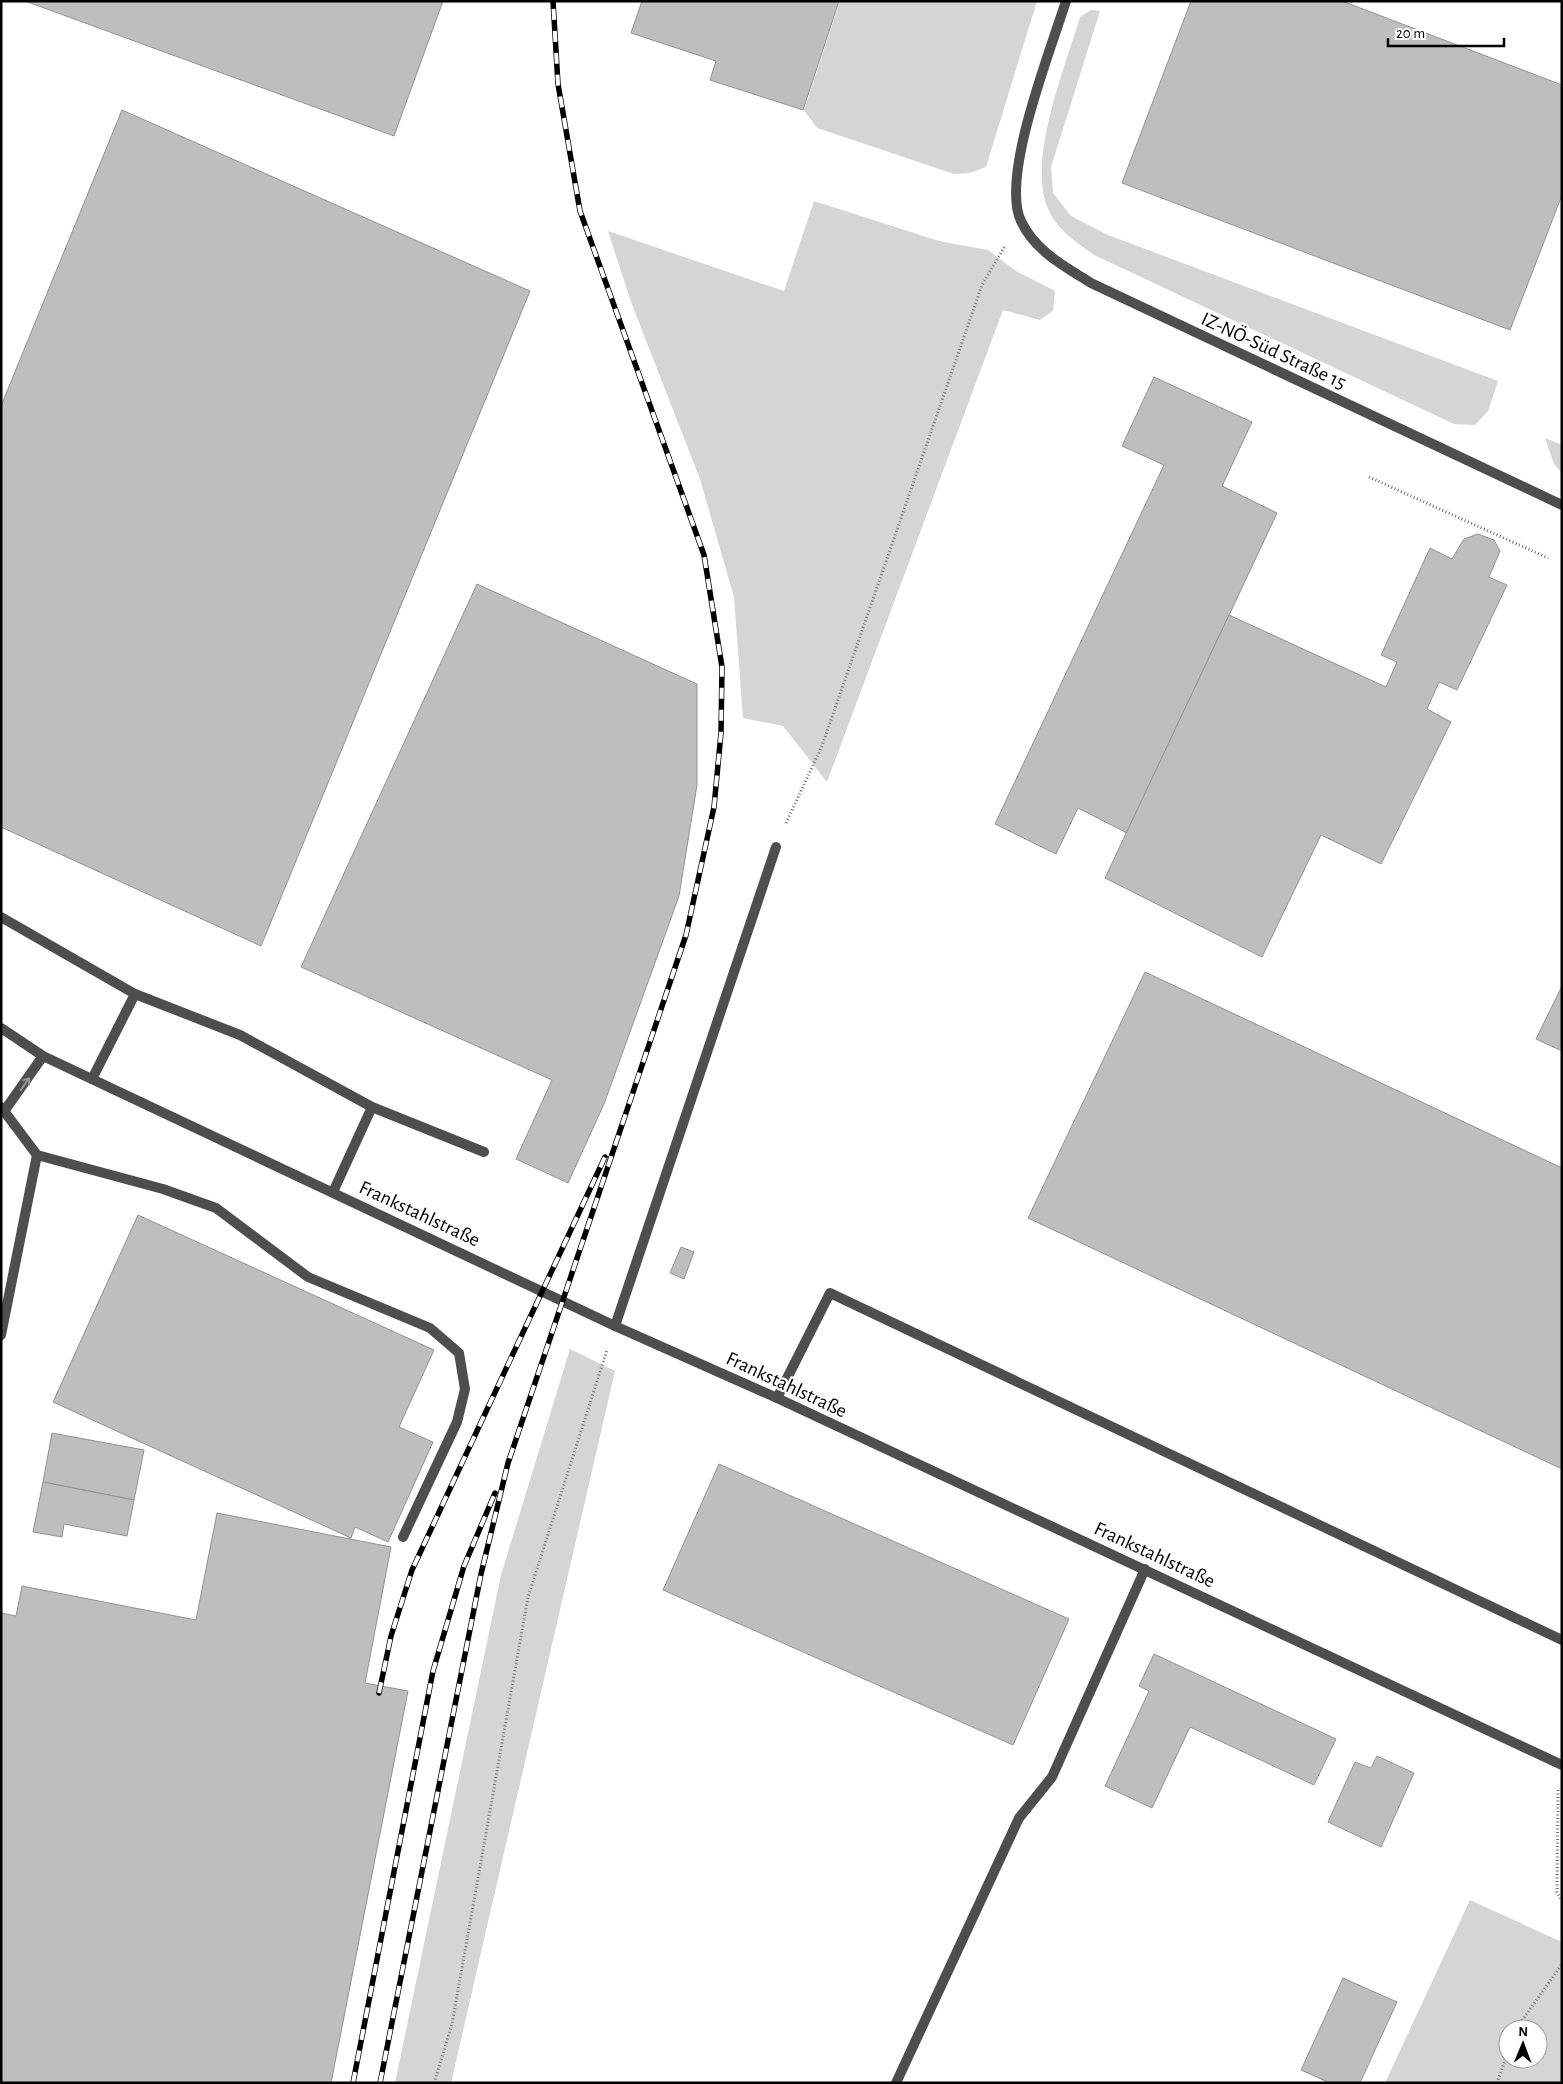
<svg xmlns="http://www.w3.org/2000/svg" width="1563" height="2084" font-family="'Alegreya Sans',sans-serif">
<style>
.green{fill:#d5d5d5;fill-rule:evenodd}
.building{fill:#bebebe;stroke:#929292}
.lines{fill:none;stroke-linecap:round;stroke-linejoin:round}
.path{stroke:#707070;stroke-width:3;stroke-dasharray:1 2.5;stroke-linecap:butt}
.lane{stroke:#4e4e4e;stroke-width:10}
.street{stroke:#4e4e4e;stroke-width:10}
.rail-casing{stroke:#000;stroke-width:5.5}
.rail{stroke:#fff;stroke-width:4;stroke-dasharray:11;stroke-linecap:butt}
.oneway{stroke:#959595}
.labels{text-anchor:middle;stroke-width:4.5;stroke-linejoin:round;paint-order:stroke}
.street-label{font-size:20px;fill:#000;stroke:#fff}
</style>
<rect width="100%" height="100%" fill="#fff"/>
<g class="green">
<path d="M 840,1 L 1037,1 L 986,167 L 970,173 L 954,174 L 817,128 L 804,110 Z"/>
<path d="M 1091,10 L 1100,11 L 1051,167 L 1053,193 L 1071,216 L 1108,235 L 1498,381 L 1488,411 L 1475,425 L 1454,424 L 1094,255 C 1076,242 1055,229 1047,206 C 1028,157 1065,68 1080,17 Z"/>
<path d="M 814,201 L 939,241 L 988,250 L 1016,271 L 1055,291 L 1053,311 L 1040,320 L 1003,310 L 827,782 L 783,726 L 743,718 L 734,597 L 700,479 L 631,302 L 608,231 L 784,291 Z"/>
<path d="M 1545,438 L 1562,445 L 1562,473 L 1554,464 Z"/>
<path d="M 570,1349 L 615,1371 L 451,2083 L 395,2083 L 501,1575 Z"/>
<path d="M 1470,1900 L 1562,1942 L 1562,2083 L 1385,2083 ZM 1508,2029 L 1538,2029 L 1538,2059 L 1508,2059 Z"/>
</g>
<g class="building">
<path d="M 25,1 L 443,1 L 394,136 Z"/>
<path d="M 642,1 L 839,1 L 803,110 L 710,80 L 716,61 L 631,33 Z"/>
<path d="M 1191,1 L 1342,1 L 1562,85 L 1562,195 L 1510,330 L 1122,183 Z"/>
<path d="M 122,110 L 530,291 L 261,946 L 1,827 L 1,406 Z"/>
<path d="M 1154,377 L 1252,422 L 1222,486 L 1277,513 L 1127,833 L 1078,808 L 1056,854 L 995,824 L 1164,465 L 1122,446 Z"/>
<path d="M 1478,534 L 1494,540 L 1500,551 L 1489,577 L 1507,585 L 1457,690 L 1439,682 L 1427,709 L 1451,722 L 1381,864 L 1321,835 L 1262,957 L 1105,878 L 1229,615 L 1386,687 L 1397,662 L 1381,655 L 1430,548 L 1452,559 L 1464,539 Z"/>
<path d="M 477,584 L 697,684 L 697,785 L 679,896 L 604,1104 L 568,1183 L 516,1159 L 552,1080 L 301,967 Z"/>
<path d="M 1145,972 L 1562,1168 L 1562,1469 L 1028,1218 Z"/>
<path d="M 1562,986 L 1562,1051 L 1536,1039 Z"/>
<path d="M 138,1215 L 434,1350 L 399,1427 L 433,1442 L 388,1542 L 355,1527 L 351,1538 L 53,1402 Z"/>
<path d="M 681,1247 L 694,1252 L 684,1279 L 670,1273 Z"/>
<path d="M 52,1433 L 144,1450 L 134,1500 L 43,1482 Z"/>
<path d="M 719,1464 L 1069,1619 L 1013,1745 L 663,1590 Z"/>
<path d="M 43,1482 L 134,1500 L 127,1536 L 64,1524 L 62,1537 L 33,1532 Z"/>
<path d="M 217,1513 L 391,1547 L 365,1683 L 408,1691 L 331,2083 L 1,2083 L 1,1613 L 16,1616 L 22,1586 L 196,1620 Z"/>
<path d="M 1154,1654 L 1336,1739 L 1314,1785 L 1190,1727 L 1152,1808 L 1105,1786 L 1149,1691 L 1139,1686 Z"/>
<path d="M 1377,1756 L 1414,1773 L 1381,1847 L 1328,1822 L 1355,1762 L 1371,1768 Z"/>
<path d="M 1343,1978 L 1397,2002 L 1360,2083 L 1330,2083 L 1301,2070 Z"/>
</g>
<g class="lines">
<g class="path">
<path d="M 1369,477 L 1548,558"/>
<path d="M 786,823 L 822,746 L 982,285 L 1005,246"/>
<path d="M 1558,1790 L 1557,1892 L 1562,1901"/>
<path d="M 1516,2029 L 1562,1964"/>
<path d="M 434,2083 L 452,2024 L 528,1597 L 607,1350"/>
<path d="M 1497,2083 L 1508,2052"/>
</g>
<g class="lane">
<path d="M 1,917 L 135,994 L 240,1035 L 372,1107 L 484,1152"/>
<path d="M 92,1079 L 135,994"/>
<path d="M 1,1107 L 37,1155 L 1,1335"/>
<path d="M 5,1110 L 43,1056"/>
<path d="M 37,1155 L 163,1189 L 216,1208 L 308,1277 L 430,1328 L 459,1353 L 465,1389 L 457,1422 L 403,1537"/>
<path d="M 333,1192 L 372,1107"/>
<path d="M 615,1326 L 776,847"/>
<path d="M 777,1398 L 830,1293 L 1562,1640"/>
<path d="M 896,2083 L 1019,1818 L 1052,1777 L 1145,1569"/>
</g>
<g class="street">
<path d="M 1066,1 C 1051,49 1000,177 1021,221 C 1035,251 1064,266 1091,283 L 1562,505"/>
<path d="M 1,1028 L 43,1056 L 615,1326 L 777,1398 L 1562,1765"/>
</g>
<g class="rail-casing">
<g id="rail">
<path d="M 379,1693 L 391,1636 L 412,1570 L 605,1157"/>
<path d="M 353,2083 L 433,1671 L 464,1566 L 495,1493"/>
<path d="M 380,2083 L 481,1574 L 508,1463 L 686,935 L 714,807 L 721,733 L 722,667 L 704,555 L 580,211 L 558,84 L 553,1"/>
</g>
</g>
<use href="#rail" class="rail"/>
</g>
<defs><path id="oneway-shaft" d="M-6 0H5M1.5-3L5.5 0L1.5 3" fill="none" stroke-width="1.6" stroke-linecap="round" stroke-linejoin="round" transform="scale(1.25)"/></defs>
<use class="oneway" href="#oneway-shaft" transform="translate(25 1084) rotate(-55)"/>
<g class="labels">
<g class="street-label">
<text transform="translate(1274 350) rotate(25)" y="7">IZ-NÖ-Süd Straße 15</text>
<text transform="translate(420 1213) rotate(25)" y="7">Frankstahlstraße</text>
<text transform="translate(787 1384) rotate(25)" y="7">Frankstahlstraße</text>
<text transform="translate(1155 1554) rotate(25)" y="7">Frankstahlstraße</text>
</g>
</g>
<rect width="1563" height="2084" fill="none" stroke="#000000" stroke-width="5"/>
<g transform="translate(1523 2044) rotate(1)"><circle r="24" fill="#ffffff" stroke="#999999"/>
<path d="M0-4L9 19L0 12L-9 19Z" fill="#000000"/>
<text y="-8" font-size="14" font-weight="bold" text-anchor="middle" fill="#000000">N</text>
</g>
<path d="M1388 38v8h116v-8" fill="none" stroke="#000000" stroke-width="2.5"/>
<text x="1396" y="38" font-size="15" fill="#000000" stroke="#ffffff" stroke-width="4" paint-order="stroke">20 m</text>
</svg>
